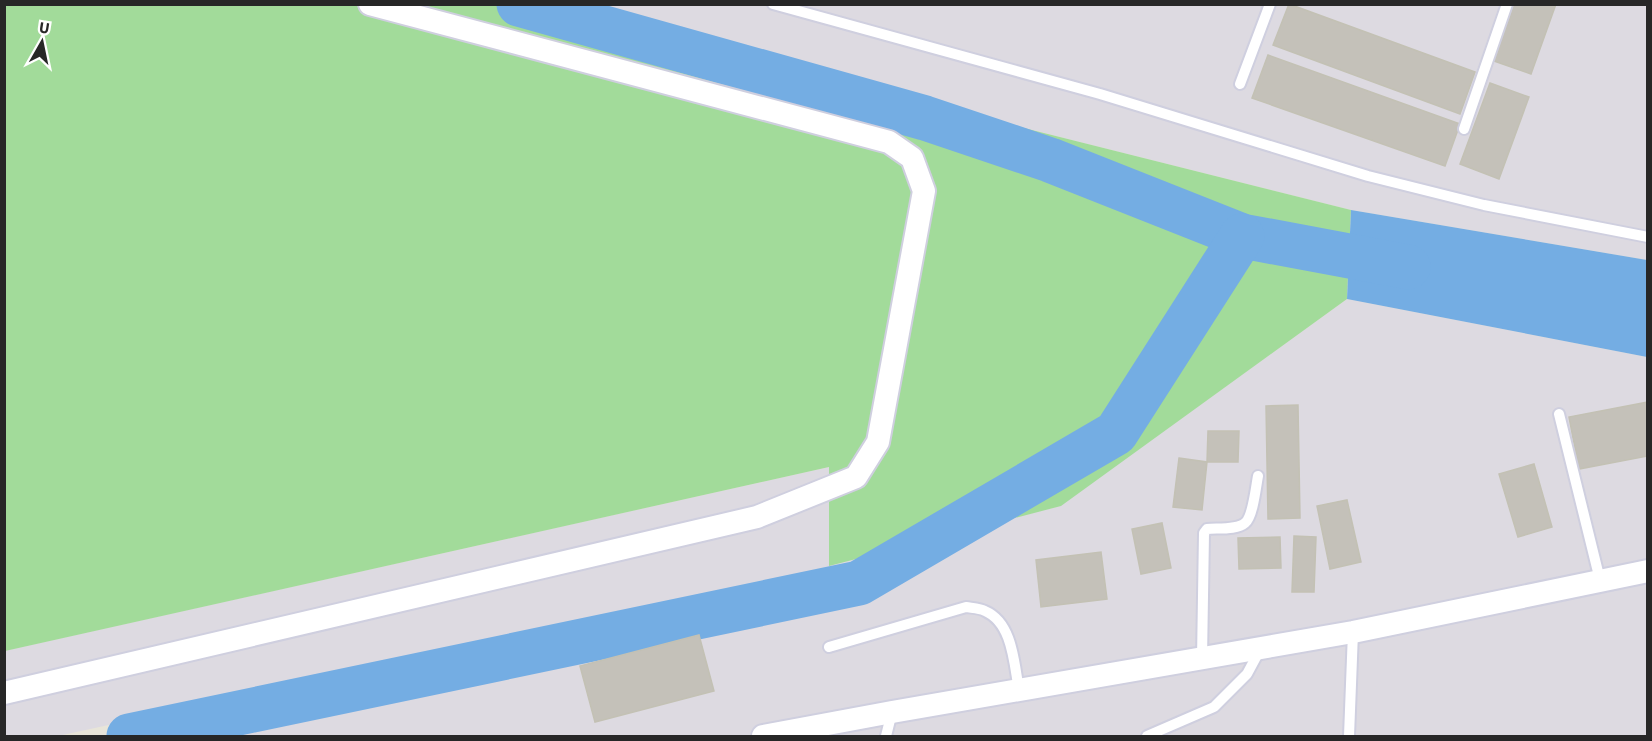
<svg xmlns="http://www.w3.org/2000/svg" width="1652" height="741" font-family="'Source Sans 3',sans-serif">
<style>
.industrial{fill:#dddae1}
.green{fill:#a2db9a}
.water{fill:#74ade3}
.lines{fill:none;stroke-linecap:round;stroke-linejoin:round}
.river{stroke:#74ade3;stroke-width:45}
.building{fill:#c4c1b9;stroke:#c3c1b4;stroke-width:1.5}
.service-casing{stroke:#cfcfdf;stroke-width:14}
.minor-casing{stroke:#cfcfdf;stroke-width:26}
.service{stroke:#fff;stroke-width:10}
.minor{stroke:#fff;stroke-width:22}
</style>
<rect width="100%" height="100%" fill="#e8e5d9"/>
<g class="industrial">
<path d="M 561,5 L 1647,5 L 1647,260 L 1351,210 L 912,100 Z"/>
<path d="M 1347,299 L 1647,357 L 1647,736 L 201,736 L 196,706 L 58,736 L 5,736 L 4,651 L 829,467 L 830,565 L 1060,506 Z"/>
</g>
<path class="green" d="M 4,5 L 561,5 L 912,100 L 1351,210 L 1347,299 L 1061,506 L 829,566 L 829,467 L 5,651 Z"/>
<path class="water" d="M 1351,210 L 1647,260 L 1647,357 L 1347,299 Z"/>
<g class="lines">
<g class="river">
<path d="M 519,4 L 925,118 L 1050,160 L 1242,236 L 1408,267"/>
<path d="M 129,736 L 859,583 L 1116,433 L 1242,236"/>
</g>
</g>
<g class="building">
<path d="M 1289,4 L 1475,72 L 1460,114 L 1273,45 Z"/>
<path d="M 1514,4 L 1556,4 L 1531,74 L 1494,61 Z"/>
<path d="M 1268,55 L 1460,124 L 1445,166 L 1252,98 Z"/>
<path d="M 1490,83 L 1529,97 L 1499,179 L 1460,164 Z"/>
<path d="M 1648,402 L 1648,456 L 1579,469 L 1569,417 Z"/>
<path d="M 1298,405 L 1300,518 L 1268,519 L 1266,406 Z"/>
<path d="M 1208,431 L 1239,431 L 1238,462 L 1207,462 Z"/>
<path d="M 1179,458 L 1207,462 L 1202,510 L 1173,507 Z"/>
<path d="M 1534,464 L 1552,527 L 1518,537 L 1499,474 Z"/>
<path d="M 1347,500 L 1361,562 L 1330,569 L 1317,506 Z"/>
<path d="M 1162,523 L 1171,568 L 1141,574 L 1132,529 Z"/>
<path d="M 1294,536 L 1316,537 L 1314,592 L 1292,592 Z"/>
<path d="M 1280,537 L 1281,568 L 1239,569 L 1238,538 Z"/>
<path d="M 1101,552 L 1107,599 L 1041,607 L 1036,560 Z"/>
<path d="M 699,635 L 714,691 L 595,722 L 580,666 Z"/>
</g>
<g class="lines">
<g class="service-casing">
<g id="service">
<path d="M 773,4 L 1100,94 L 1368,176 L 1484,205 L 1648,237"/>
<path d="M 1240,84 L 1270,4"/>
<path d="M 1464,129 L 1507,4"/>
<path d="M 1559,414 L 1600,580"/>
<path d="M 829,647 L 966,607 C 972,608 980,608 985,611 C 1013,623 1014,664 1019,690"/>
<path d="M 1202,659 L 1204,533 L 1207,529 C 1218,528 1237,530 1245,523 C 1253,517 1256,486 1258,476"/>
<path d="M 886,736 L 892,712"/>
<path d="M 1147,736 L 1214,707 L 1247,674 L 1261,648"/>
<path d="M 1349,736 L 1353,632"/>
</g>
</g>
<g class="minor-casing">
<g id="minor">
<path d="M 4,693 L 757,517 L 856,477 L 878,442 L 924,191 L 912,158 L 889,142 L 370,4"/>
<path d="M 763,736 L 892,712 L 1353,632 L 1648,571"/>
</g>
</g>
<use href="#service" class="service"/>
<use href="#minor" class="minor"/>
</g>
<rect width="1652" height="741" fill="none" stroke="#272727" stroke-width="12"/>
<g transform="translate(42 42) rotate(9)" stroke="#ffffff" stroke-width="4.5" paint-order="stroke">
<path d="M0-4.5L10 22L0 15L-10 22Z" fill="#272727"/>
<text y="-9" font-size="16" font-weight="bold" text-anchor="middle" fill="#272727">U</text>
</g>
</svg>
